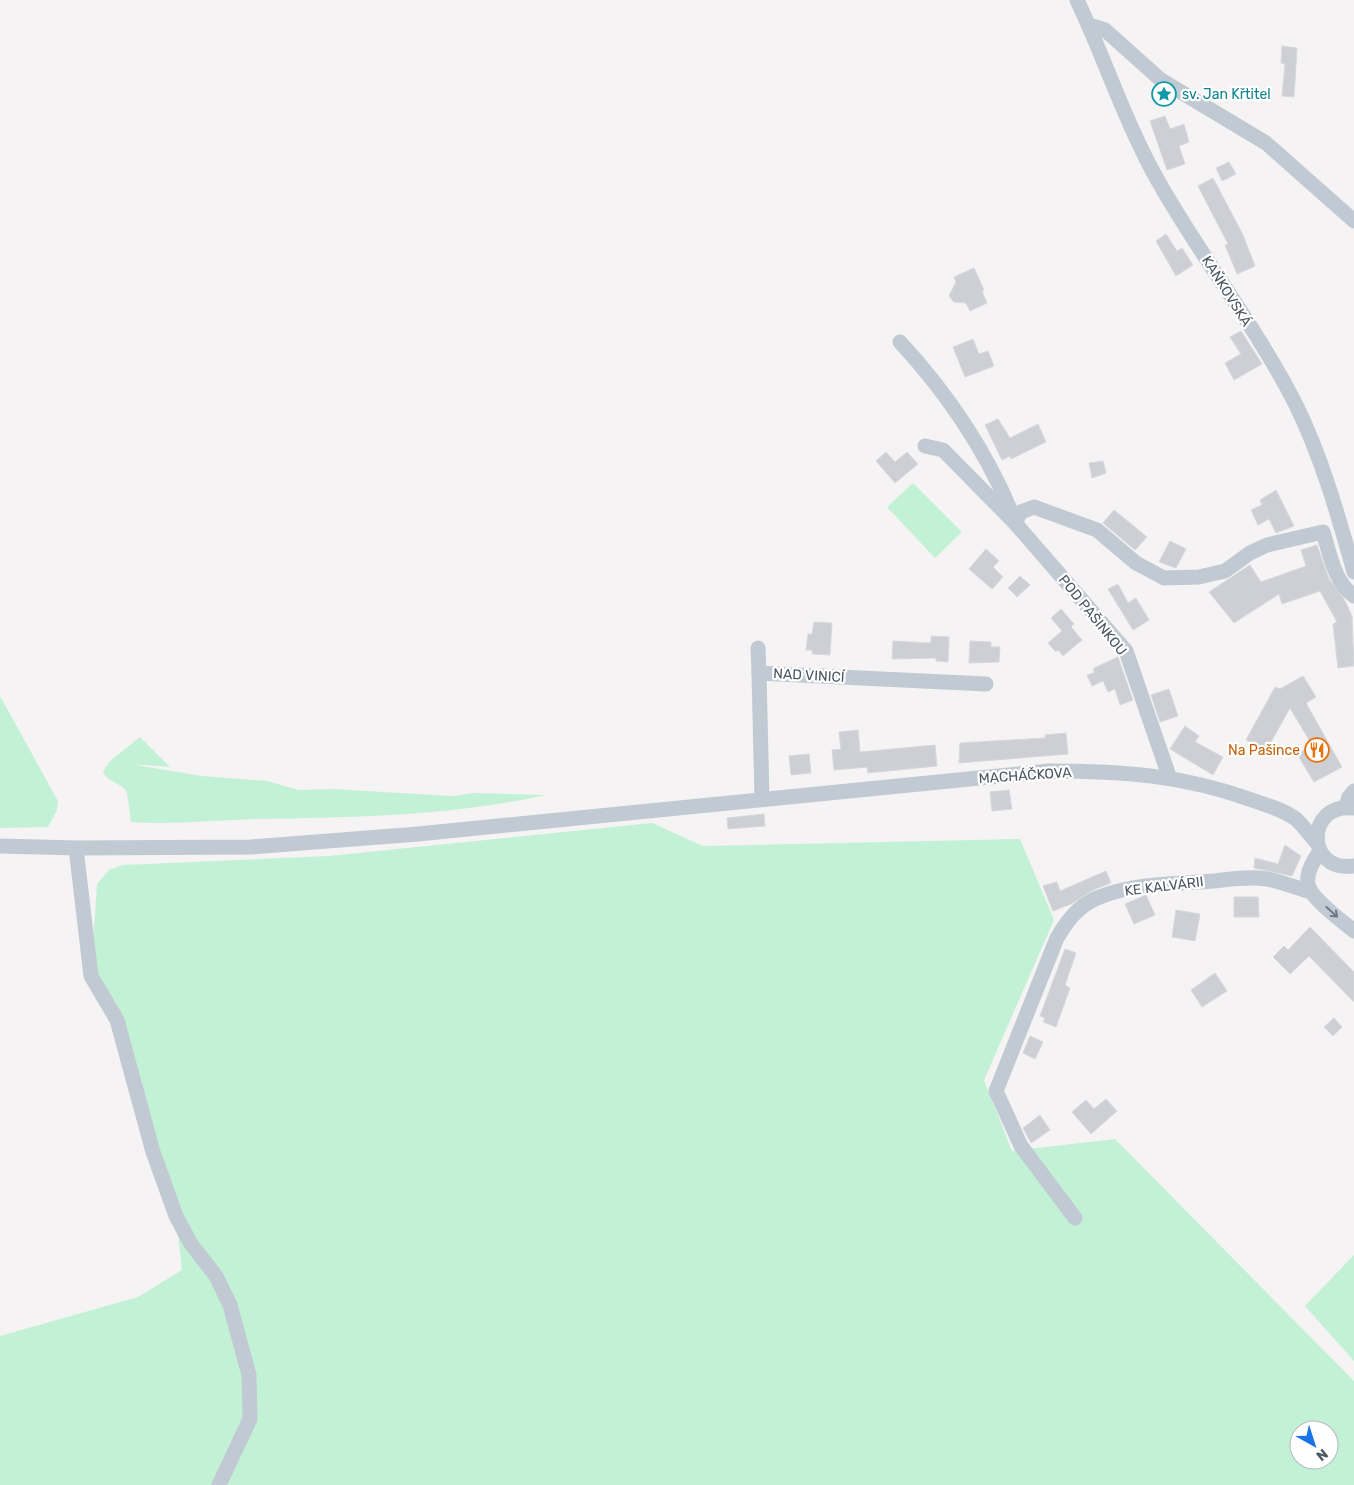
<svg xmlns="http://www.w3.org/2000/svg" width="1354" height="1485" font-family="Rubik,sans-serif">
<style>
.green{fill:#c3f1d5;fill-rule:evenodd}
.building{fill:#cdcfd5;stroke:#d7d9de}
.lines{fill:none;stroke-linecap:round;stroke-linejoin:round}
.minor{stroke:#c1cad2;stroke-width:15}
.oneway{stroke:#6e7983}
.labels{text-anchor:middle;stroke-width:4.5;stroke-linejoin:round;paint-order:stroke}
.culture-label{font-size:14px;fill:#0d838f;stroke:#fff;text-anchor:start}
.street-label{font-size:14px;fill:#4a5661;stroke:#fff}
.food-label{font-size:14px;fill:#c56008;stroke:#fff;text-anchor:end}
</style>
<rect width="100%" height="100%" fill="#f5f3f3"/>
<g class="green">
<path d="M 913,483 L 962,532 L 935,558 L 887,507 Z"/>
<path d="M 0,696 L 58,801 L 57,810 L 48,827 L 0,828 Z"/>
<path d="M 140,737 L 170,767 L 130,764 L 202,776 L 267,781 L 299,790 L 332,789 L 452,796 L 475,793 L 546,795 C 449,816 358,817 259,819 C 216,820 173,825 131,822 L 127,792 C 121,782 108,783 103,772 L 109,762 Z"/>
<path d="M 652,823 L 703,846 L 1020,839 L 1054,920 L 984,1080 L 1012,1151 L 1115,1139 L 1354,1381 L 1354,1485 L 0,1485 L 0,1336 L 138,1297 L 182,1270 L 176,1216 L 117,1020 L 91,976 L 97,884 L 109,870 L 123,865 L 329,856 ZM 1299,1430 L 1329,1430 L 1329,1460 L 1299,1460 Z"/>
<path d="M 1354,1255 L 1354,1361 L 1305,1306 Z"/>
</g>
<g class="building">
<path d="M 1282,46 L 1297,48 L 1294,97 L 1282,96 L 1285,64 L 1281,63 Z"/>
<path d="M 1165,116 L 1170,129 L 1184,124 L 1189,142 L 1179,146 L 1185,164 L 1167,170 L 1150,121 Z"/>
<path d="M 1229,162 L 1236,174 L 1222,181 L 1216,168 Z"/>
<path d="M 1213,178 L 1243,235 L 1255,266 L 1237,274 L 1225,245 L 1228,244 L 1198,186 Z"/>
<path d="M 1166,234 L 1177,251 L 1182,248 L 1193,265 L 1176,276 L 1156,241 Z"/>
<path d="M 974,268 L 984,290 L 982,291 L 987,303 L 970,311 L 966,303 L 954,302 L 949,296 L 956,282 L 954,277 Z"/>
<path d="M 1241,331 L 1262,364 L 1234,380 L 1225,363 L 1241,354 L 1230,337 Z"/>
<path d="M 973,339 L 979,354 L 988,351 L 994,366 L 965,377 L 953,347 Z"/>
<path d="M 998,419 L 1010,438 L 1038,424 L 1046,442 L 1011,459 L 1010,456 L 1002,460 L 985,425 Z"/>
<path d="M 886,452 L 895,462 L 907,452 L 918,464 L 895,483 L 876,461 Z"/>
<path d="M 1103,461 L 1106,473 L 1092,478 L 1089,463 Z"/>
<path d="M 1276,490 L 1294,526 L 1276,533 L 1269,519 L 1258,525 L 1251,510 L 1262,505 L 1260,500 Z"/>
<path d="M 1114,510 L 1147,537 L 1135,550 L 1103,523 Z"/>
<path d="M 1170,541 L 1186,549 L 1176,568 L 1159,562 Z"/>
<path d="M 1317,545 L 1329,579 L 1344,599 L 1352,616 L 1354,666 L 1338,668 L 1333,624 L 1337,622 L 1320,591 L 1282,604 L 1279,594 L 1234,623 L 1209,592 L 1250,565 L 1261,582 L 1306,566 L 1301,550 Z"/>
<path d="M 986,549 L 999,561 L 993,567 L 1003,577 L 992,589 L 969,569 Z"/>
<path d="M 1020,576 L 1030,585 L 1017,597 L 1008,588 Z"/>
<path d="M 1118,584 L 1128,603 L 1136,598 L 1149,620 L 1133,630 L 1108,589 Z"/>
<path d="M 1061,609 L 1074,624 L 1071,627 L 1082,640 L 1063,656 L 1058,650 L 1056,652 L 1048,643 L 1062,631 L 1051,618 Z"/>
<path d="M 814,622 L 832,623 L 830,655 L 812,654 L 812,650 L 806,650 L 808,634 L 812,634 Z"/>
<path d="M 931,636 L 949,637 L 948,662 L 936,661 L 936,658 L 892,659 L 893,641 L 931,643 Z"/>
<path d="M 970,641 L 991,642 L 991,647 L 1000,647 L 999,662 L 969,663 Z"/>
<path d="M 1118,657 L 1133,700 L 1120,705 L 1115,689 L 1108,692 L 1103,681 L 1092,686 L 1087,675 L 1094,673 L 1094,668 Z"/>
<path d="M 1303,676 L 1316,697 L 1306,703 L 1342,767 L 1314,782 L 1297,754 L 1312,745 L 1290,708 L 1266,751 L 1246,740 L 1275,687 L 1280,689 Z"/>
<path d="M 1169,689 L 1178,716 L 1160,722 L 1151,695 Z"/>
<path d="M 1185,726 L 1199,736 L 1195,742 L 1223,757 L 1213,775 L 1170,749 Z"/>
<path d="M 858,730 L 860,752 L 935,745 L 937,766 L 868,773 L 867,767 L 834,770 L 832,750 L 841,749 L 839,732 Z"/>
<path d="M 1066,733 L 1068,754 L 959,763 L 960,743 L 1045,738 L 1045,735 Z"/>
<path d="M 809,754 L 811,773 L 791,775 L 789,756 Z"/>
<path d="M 1009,790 L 1012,809 L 992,811 L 990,792 Z"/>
<path d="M 764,814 L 765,826 L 728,829 L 727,818 Z"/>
<path d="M 1285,845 L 1301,856 L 1292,876 L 1254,868 L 1255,858 L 1278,864 Z"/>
<path d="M 1106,871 L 1111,883 L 1093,890 L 1071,904 L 1053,911 L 1043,886 L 1057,882 L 1060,891 Z"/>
<path d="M 1146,895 L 1155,915 L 1134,924 L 1125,904 Z"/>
<path d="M 1234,897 L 1258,897 L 1259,917 L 1234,917 Z"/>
<path d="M 1176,910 L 1200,914 L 1195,941 L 1172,937 Z"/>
<path d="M 1310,927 L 1354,972 L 1354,1002 L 1309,956 L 1290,974 L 1273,957 L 1284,946 L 1288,950 Z"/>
<path d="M 1065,949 L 1076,953 L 1065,985 L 1070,988 L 1056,1027 L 1043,1022 L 1045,1018 L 1040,1016 Z"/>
<path d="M 1215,973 L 1227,991 L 1202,1007 L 1191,990 Z"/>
<path d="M 1334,1018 L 1342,1027 L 1333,1036 L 1324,1027 Z"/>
<path d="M 1030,1036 L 1043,1042 L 1035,1059 L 1023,1053 Z"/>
<path d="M 1106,1099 L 1117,1111 L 1091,1134 L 1072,1112 L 1086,1100 L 1094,1109 Z"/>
<path d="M 1040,1115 L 1050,1130 L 1031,1143 L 1023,1128 Z"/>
</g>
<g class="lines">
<g class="minor">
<path d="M 1077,0 C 1105,59 1125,122 1157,179 C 1200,256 1256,326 1296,405 C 1322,458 1338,515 1354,572"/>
<path d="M 1089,25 L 1105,30 L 1161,80 L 1266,143 L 1354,221"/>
<path d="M 900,342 C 948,394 986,450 1013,516"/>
<path d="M 925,446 L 943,450 L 1015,523 L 1126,651 L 1169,776"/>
<path d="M 1015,523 L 1021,512 L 1034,507 L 1097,530 L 1136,563 L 1164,578 L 1199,577 L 1225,571 L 1250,553 L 1267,545 L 1323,532 C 1330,554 1334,582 1354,596"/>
<path d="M 758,648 L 759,673"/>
<path d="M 762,799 L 759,673 L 986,684"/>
<path d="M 1346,807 L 1349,797 L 1354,791"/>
<path d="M 1354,808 C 1305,802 1305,873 1354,866"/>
<path d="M 0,846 L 76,848 L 251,847 L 418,834 L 1049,771 C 1123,771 1182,775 1252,800 C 1266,805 1285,810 1297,820 C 1304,827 1311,836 1317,843"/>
<path d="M 76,848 L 91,976 L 117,1020 L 153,1152 L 176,1216 L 191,1244 L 216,1276 L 230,1305 L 249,1375 L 250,1419 L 219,1485"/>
<path d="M 1320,851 C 1314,860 1306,872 1308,884 C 1310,898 1342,921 1354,931"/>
<path d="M 1075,1218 L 1021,1146 L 996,1091 L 1057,938 C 1067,921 1078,906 1097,898 C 1133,883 1175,884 1214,881 C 1231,879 1250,876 1267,879 C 1282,882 1297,888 1311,892"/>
</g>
</g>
<defs><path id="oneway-shaft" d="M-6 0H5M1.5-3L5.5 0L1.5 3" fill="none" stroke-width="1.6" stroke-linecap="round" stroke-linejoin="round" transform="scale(1.25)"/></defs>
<use class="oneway" href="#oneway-shaft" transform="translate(1332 912) rotate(42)"/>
<defs>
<g id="sight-ring" transform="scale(1.25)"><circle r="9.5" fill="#fff" stroke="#0f9aa8" stroke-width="1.5"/><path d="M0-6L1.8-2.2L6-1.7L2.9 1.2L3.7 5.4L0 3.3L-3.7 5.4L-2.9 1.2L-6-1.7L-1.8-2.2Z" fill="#0f9aa8"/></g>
<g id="restaurant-ring" transform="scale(1.25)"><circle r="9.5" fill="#fff" stroke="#e8710a" stroke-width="1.5"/><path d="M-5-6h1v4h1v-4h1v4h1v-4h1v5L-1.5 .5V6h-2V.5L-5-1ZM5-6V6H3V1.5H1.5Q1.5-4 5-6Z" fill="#e8710a"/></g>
</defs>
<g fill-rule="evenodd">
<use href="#sight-ring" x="1164" y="94"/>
<use href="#restaurant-ring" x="1317" y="750"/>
</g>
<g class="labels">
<g class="culture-label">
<text x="1182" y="99">sv. Jan Křtitel</text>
</g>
<g class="street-label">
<text transform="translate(1227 291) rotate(58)" y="5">KAŇKOVSKÁ</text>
<text transform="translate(1093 615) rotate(51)" y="5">POD PAŠINKOU</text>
<text transform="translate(809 675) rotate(3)" y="5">NAD VINICÍ</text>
<text transform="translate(1025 775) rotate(-4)" y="5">MACHÁČKOVA</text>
<text transform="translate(1164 886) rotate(-7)" y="5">KE KALVÁRII</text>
</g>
<g class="food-label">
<text x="1300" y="755">Na Pašince</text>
</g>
</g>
<g transform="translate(1314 1445) rotate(141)"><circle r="24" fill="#ffffff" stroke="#b7bbc0"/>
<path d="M0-4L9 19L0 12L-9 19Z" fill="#1a73e8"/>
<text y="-8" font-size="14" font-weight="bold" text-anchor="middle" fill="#4a5661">N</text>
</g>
</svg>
